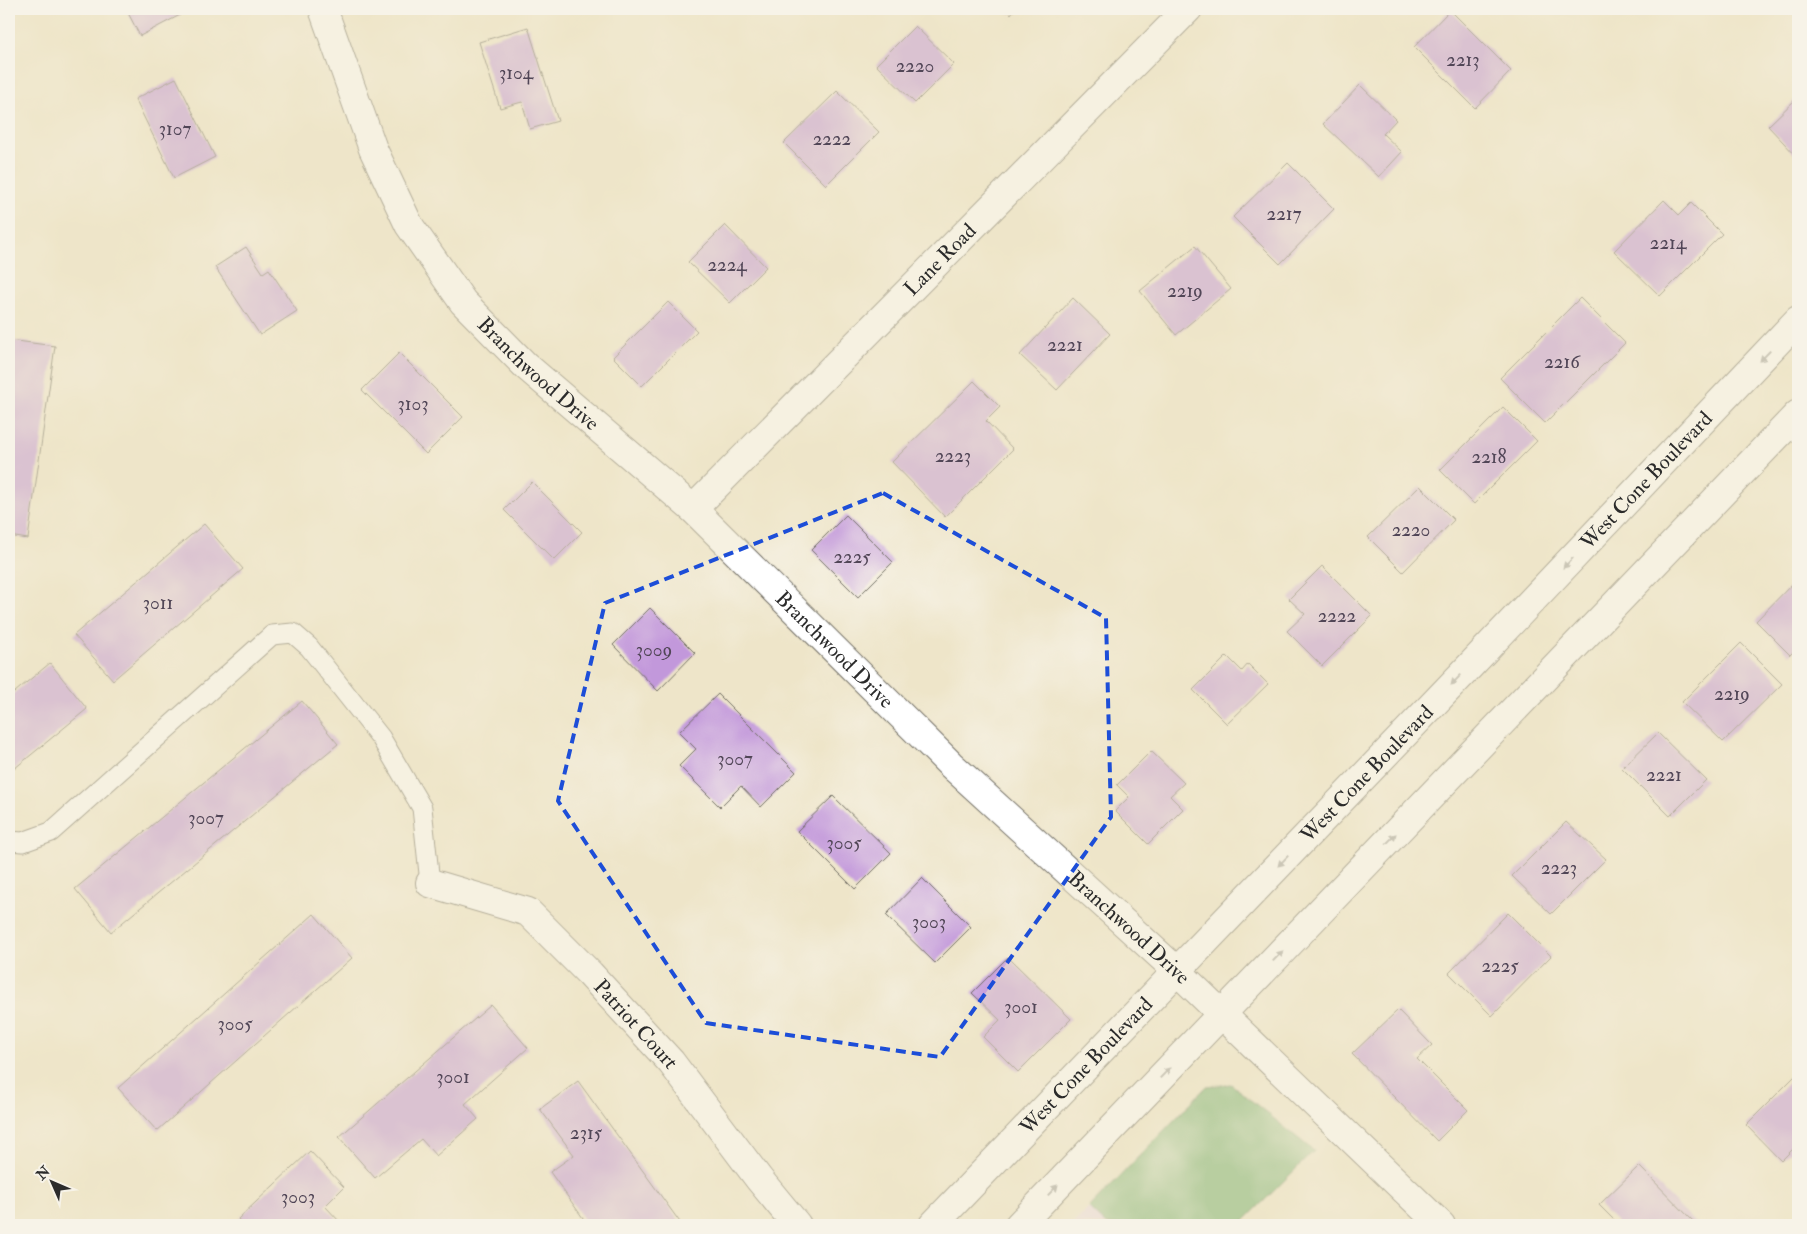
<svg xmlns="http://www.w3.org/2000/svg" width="1807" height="1234" font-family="'IM FELL Double Pica',serif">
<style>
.built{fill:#e9d2ed}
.forest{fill:#76b170;stroke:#506e4e}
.building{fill:#c298db}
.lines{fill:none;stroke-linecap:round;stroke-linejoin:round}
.service-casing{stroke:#6f6c62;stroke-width:21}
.minor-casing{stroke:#6f6c62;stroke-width:30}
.primary-casing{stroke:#6f6c62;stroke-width:30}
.service{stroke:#fff;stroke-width:19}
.minor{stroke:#fff;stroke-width:28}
.primary{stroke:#fff;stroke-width:28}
.oneway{fill:#a0a0a0}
.marked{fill:none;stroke:#1d4ed8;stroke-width:4;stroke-dasharray:10 6;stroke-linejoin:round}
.labels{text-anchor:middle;stroke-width:4;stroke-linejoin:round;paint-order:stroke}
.number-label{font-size:19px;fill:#514657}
.street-label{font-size:21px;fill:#2b2b2b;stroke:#f7f3e8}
</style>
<rect width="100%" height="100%" fill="#f7f3e8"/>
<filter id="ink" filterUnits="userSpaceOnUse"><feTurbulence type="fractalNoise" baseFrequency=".02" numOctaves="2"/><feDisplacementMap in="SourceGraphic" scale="10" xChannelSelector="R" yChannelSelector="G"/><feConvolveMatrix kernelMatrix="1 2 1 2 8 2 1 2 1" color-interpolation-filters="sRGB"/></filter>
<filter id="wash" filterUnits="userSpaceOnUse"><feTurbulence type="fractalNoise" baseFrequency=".0096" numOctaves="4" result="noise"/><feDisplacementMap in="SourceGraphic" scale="20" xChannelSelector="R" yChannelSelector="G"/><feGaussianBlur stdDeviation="1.12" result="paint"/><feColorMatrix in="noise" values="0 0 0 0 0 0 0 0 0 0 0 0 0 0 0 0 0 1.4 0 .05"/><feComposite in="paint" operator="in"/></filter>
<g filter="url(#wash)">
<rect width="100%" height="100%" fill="#eee5c9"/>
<path class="built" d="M 1089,1208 L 1107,1225 L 1072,1225 Z"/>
<path class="forest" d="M 1231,1084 L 1314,1151 L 1240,1225 L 1107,1225 L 1089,1208 L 1207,1086 Z"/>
<g id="blocks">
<g class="building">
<path d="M 126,9 L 177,9 L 180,15 L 140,36 Z"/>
<path d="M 1006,9 L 1015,9 L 1011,14 Z"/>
<path d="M 1450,10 L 1511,71 L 1475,108 L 1414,47 Z"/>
<path d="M 915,26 L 954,64 L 915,103 L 876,65 Z"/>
<path d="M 528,27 L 558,121 L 530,129 L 522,102 L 500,108 L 479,42 Z"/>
<path d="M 176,78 L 215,157 L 174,178 L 135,99 Z"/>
<path d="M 1360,85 L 1396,120 L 1383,134 L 1402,152 L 1379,177 L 1323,124 Z"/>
<path d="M 837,91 L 879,132 L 826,185 L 784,143 Z"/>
<path d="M 1798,97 L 1798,158 L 1768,126 Z"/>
<path d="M 1288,163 L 1334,209 L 1280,264 L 1233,217 Z"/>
<path d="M 1664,200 L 1679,215 L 1691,203 L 1722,234 L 1660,296 L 1614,251 Z"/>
<path d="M 725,225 L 766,267 L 730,303 L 688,262 Z"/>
<path d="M 1195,246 L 1231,289 L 1176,335 L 1140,291 Z"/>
<path d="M 246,247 L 263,273 L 269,269 L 297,311 L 260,335 L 215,267 Z"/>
<path d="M 1073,298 L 1110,334 L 1057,390 L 1020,355 Z"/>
<path d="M 1580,298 L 1625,343 L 1545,423 L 1500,378 Z"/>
<path d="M 668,302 L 697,331 L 642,386 L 613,357 Z"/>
<path d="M 9,340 L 55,346 L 28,539 L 9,536 Z"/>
<path d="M 399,353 L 463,417 L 426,454 L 362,390 Z"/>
<path d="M 974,381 L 1000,407 L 986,421 L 1013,449 L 945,517 L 892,462 Z"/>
<path d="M 1503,407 L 1537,441 L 1474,504 L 1440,470 Z"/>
<path d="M 532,482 L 582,532 L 554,560 L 504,510 Z"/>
<path d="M 1420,486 L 1454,520 L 1403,572 L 1368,537 Z"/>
<path d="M 846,515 L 893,562 L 858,597 L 811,550 Z"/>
<path d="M 204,524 L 243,569 L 113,680 L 74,635 Z"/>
<path d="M 1322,566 L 1372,616 L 1322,666 L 1287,631 L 1305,614 L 1289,599 Z"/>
<path d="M 1798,578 L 1798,647 L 1790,655 L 1756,621 Z"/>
<path d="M 650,608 L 695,653 L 658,691 L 613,645 Z"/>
<path d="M 1741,643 L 1782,684 L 1723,742 L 1682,702 Z"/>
<path d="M 1227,656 L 1242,671 L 1248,664 L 1268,684 L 1227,724 L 1193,690 Z"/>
<path d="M 50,663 L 87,709 L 9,773 L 9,697 Z"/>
<path d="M 718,694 L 796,772 L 761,807 L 741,786 L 720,807 L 679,766 L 696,749 L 679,732 Z"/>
<path d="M 302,701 L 338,744 L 111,932 L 75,889 Z"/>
<path d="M 1658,733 L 1706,780 L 1670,816 L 1622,768 Z"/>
<path d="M 1151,751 L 1184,783 L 1170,796 L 1183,809 L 1148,844 L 1115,811 L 1129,797 L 1117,785 Z"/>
<path d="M 833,796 L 891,853 L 855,889 L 797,831 Z"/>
<path d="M 1566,822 L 1606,859 L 1551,914 L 1512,876 Z"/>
<path d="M 922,878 L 971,927 L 935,963 L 886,915 Z"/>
<path d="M 1508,913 L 1551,956 L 1492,1016 L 1449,973 Z"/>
<path d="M 314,914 L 352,958 L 157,1131 L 118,1088 Z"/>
<path d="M 1008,957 L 1071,1019 L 1018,1072 L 983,1037 L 1000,1020 L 972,993 Z"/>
<path d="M 491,1005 L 528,1048 L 465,1104 L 478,1119 L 436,1156 L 421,1139 L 375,1178 L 339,1137 Z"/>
<path d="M 1398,1010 L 1432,1045 L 1417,1059 L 1468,1110 L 1437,1141 L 1352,1054 Z"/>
<path d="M 1798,1073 L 1798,1144 L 1781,1161 L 1746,1125 Z"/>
<path d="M 578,1081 L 682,1225 L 588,1225 L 550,1172 L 574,1155 L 540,1109 Z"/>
<path d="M 310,1151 L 344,1187 L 325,1206 L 340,1222 L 336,1225 L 311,1225 L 308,1222 L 305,1225 L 244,1225 L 238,1219 Z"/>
<path d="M 1639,1166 L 1697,1225 L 1619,1225 L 1599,1205 Z"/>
</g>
</g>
</g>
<g filter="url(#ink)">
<use href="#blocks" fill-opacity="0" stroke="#6f6c62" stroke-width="1"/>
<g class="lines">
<g class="service-casing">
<path id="service" d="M 9,841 L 23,842 L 51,832 L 272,635 L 293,633 L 309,647 L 381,738 L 422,808 L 430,883"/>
</g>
<g class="minor-casing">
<g id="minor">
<path id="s1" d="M 323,9 L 373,149 L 409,225 L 463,302 L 526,366 L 693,509 L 950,764 L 1177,971 L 1441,1225"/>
<path id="s2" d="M 693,509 L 1188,9"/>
<path id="s3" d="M 430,883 L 528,912 L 590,974 L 671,1062 L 759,1179 L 797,1225"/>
</g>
</g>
<g class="primary-casing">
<g id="primary">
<path id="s4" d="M 933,1225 L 1469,667 L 1798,320"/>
<path d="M 1019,1225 L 1798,414"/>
</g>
</g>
<use href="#service" class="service"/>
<use href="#minor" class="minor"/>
<use href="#primary" class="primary"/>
</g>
<defs><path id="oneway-solid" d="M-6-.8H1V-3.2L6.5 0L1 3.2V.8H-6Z" transform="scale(1.25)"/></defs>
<g class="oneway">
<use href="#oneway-solid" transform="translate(1765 356) rotate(134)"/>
<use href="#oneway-solid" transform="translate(1568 563) rotate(134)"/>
<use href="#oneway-solid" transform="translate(1456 680) rotate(134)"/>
<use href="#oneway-solid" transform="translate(1391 839) rotate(-46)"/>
<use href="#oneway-solid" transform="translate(1283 861) rotate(134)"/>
<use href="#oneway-solid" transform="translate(1278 956) rotate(-46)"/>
<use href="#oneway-solid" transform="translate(1165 1073) rotate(-46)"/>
<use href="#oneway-solid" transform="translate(1053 1190) rotate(-46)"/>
</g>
</g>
<path d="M0 0H1807V1234H0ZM 883,493 L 1106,618 L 1111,817 L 940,1057 L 706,1023 L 558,801 L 605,603 Z" fill="#eee5c9" fill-opacity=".55" fill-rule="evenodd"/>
<path class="marked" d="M 883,493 L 1106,618 L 1111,817 L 940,1057 L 706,1023 L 558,801 L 605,603 Z"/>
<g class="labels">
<g class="number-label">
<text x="1463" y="66">2213</text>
<text x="915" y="72">2220</text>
<text x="516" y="79">3104</text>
<text x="175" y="135">3107</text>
<text x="832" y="145">2222</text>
<text x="1284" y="220">2217</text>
<text x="1668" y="249">2214</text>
<text x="727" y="271">2224</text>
<text x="1185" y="297">2219</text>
<text x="1065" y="351">2221</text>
<text x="1562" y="368">2216</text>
<text x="413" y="410">3103</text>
<text x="953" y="462">2223</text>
<text x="1489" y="463">2218</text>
<text x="1411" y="536">2220</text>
<text x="852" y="563">2225</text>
<text x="158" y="609">3011</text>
<text x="1337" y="622">2222</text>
<text x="654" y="656">3009</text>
<text x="1732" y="700">2219</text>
<text x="735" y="765">3007</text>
<text x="1664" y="781">2221</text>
<text x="206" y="824">3007</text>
<text x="844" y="849">3005</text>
<text x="1559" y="874">2223</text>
<text x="929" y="928">3003</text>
<text x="1500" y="972">2225</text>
<text x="1021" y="1013">3001</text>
<text x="235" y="1030">3005</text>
<text x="453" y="1083">3001</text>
<text x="586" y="1139">2315</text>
<text x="298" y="1203">3003</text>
</g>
<g class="street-label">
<text dy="7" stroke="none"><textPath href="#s2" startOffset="351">Lane Road</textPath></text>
<text dy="7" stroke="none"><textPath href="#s1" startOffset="431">Branchwood Drive</textPath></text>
<text dy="7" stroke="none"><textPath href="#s4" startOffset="1031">West Cone Boulevard</textPath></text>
<text dy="7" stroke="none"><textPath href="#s1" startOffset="836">Branchwood Drive</textPath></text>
<text dy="7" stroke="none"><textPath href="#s4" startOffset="626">West Cone Boulevard</textPath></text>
<text dy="7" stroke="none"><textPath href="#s1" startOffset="1241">Branchwood Drive</textPath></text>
<text dy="7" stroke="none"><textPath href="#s3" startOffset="258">Patriot Court</textPath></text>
<text dy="7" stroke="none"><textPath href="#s4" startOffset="221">West Cone Boulevard</textPath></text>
</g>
</g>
<rect width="1807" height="1234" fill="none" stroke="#f7f3e8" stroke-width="30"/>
<g transform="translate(52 1182) rotate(315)" stroke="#f7f3e8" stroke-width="4" paint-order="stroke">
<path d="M0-4L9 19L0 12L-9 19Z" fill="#2b2b2b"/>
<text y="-8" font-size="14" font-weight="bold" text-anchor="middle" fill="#2b2b2b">N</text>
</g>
</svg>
